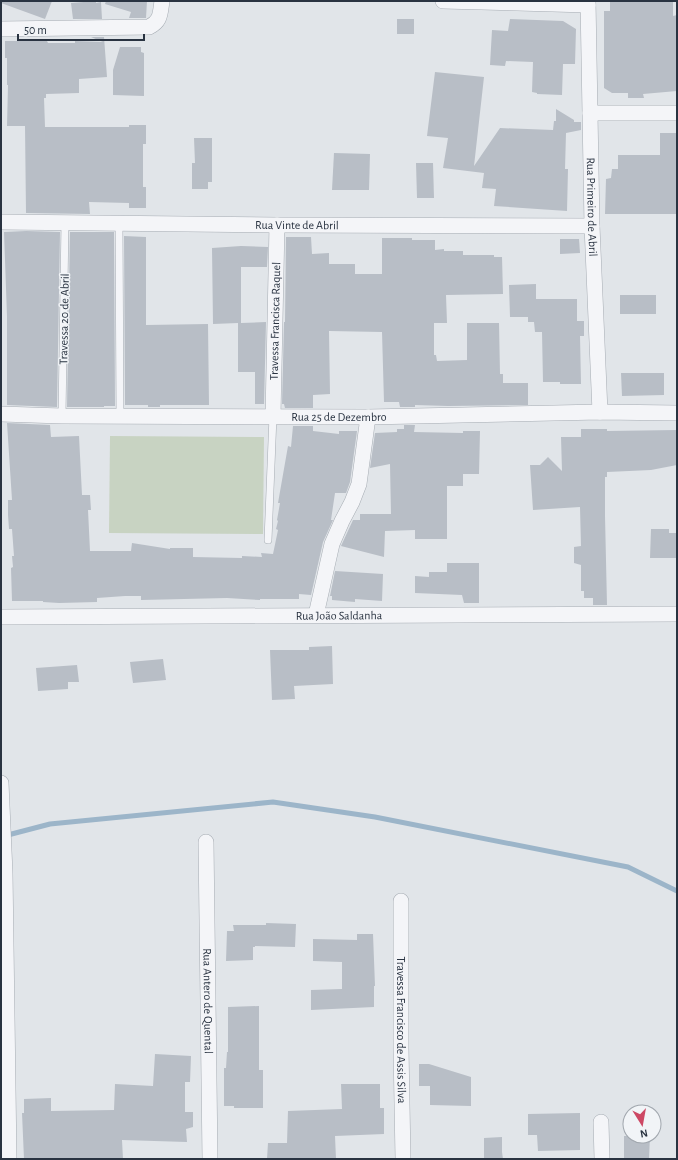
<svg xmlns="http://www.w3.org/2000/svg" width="678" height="1160" font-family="'Alegreya Sans',sans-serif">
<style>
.green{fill:#c8d3c2}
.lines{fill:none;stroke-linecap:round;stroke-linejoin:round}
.stream{stroke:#9cb5c9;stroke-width:5}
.building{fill:#b8bec6}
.lane-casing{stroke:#a6acb3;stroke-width:8}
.street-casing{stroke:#a6acb3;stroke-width:16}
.lane{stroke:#f4f5f8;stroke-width:7}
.street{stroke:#f4f5f8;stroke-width:15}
.labels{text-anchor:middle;stroke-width:3;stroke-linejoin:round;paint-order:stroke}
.street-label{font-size:12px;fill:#293341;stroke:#f1f4f7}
</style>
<rect width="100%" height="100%" fill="#e1e5e9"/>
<path class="green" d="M 110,436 L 264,437 L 263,534 L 109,533 Z"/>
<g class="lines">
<path class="stream" d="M 4,836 L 50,824 L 273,802 L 375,817 L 628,867 L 677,891"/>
</g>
<g class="building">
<path d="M 1,1 L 52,1 L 45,19 L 1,3 Z"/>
<path d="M 96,1 L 96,3 L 101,2 L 102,19 L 73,19 L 71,3 Z"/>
<path d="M 106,1 L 147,1 L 146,18 L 129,18 L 131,12 L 105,4 Z"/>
<path d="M 610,1 L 673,1 L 673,16 L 677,15 L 677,91 L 643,94 L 644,98 L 628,98 L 628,93 L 612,93 L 604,88 L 604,11 L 610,11 Z"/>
<rect x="397" y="19" width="17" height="15"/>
<path d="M 510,19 L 563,21 L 576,29 L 575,64 L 563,64 L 562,95 L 537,94 L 537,93 L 532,92 L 533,62 L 506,61 L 505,66 L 490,65 L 492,30 L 508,31 Z"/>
<path d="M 91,37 L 104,37 L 107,77 L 79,79 L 79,93 L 46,94 L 46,98 L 44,98 L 45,127 L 129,127 L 129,125 L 146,125 L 146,144 L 143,144 L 143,187 L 146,187 L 146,208 L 129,208 L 129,203 L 89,202 L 90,214 L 26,213 L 25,126 L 7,126 L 8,85 L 7,85 L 7,58 L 5,58 L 5,41 L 47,41 L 48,43 L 75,43 L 75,41 L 103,42 Z"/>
<path d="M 120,47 L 141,47 L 141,52 L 144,53 L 144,96 L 113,95 L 113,70 Z"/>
<path d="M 435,72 L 484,77 L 474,166 L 500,128 L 553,130 L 554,121 L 556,121 L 556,109 L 574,120 L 574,122 L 581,122 L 581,130 L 566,133 L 565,169 L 568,169 L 567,211 L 494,206 L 496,189 L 482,188 L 484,173 L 443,168 L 448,138 L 427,136 Z"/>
<path d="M 660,133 L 677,133 L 677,214 L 605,214 L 606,179 L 611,178 L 612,169 L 618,169 L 618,155 L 660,155 Z"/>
<path d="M 194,138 L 212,138 L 212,182 L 208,182 L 208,189 L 192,189 L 192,163 L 195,163 Z"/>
<path d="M 334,153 L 370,154 L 369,190 L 332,190 Z"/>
<path d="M 416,163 L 433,163 L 434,198 L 417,198 Z"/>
<path d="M 26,231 L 60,232 L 57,407 L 7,405 L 7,316 L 4,232 Z"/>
<path d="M 70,232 L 114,232 L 115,406 L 104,406 L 104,407 L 67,407 Z"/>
<path d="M 124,236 L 146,237 L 146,325 L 208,324 L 209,405 L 160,405 L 160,407 L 148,407 L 148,405 L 125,405 Z"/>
<path d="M 286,237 L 311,237 L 312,254 L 329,253 L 329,264 L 355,264 L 355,274 L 382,274 L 382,238 L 412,238 L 412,240 L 435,240 L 435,250 L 444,249 L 444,251 L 463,251 L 463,255 L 494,255 L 494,257 L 502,257 L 503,294 L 446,295 L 447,323 L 434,323 L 434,355 L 436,355 L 437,361 L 467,360 L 467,323 L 499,323 L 500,374 L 503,374 L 503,383 L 528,383 L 528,405 L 448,406 L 415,405 L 415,407 L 400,407 L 399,402 L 384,402 L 382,332 L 329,331 L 330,394 L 313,395 L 313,408 L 285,408 L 284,404 L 282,404 L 284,322 L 285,322 Z"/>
<path d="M 560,239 L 579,239 L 580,253 L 560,254 Z"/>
<path d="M 241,246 L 268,247 L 267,267 L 241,267 L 241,323 L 266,322 L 264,404 L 255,404 L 255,372 L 238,372 L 238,323 L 213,324 L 212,248 Z"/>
<path d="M 536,284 L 536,299 L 577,299 L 577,321 L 584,321 L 584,336 L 580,336 L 581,384 L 560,384 L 560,382 L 543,382 L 542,332 L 535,332 L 534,322 L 528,322 L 528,317 L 510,317 L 509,285 Z"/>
<rect x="620" y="295" width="36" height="19"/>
<path d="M 621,373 L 664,373 L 664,395 L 622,396 Z"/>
<path d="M 7,423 L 50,425 L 51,437 L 79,436 L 82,495 L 90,495 L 91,510 L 88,510 L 90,551 L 131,551 L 132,543 L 170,549 L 170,548 L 193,548 L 193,557 L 242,558 L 242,556 L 262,557 L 261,553 L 273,554 L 278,530 L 276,529 L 278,521 L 277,520 L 280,503 L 278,503 L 288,446 L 291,447 L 293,426 L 313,426 L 313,431 L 339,434 L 339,431 L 357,431 L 350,482 L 346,493 L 335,493 L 331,520 L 333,520 L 323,542 L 311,595 L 299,594 L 299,599 L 260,599 L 260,600 L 227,598 L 141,600 L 141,596 L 125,596 L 97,598 L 97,602 L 59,603 L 43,602 L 43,601 L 12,601 L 11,568 L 13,567 L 12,556 L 14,556 L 12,529 L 9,529 L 8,515 L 8,500 L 12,500 Z"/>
<path d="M 404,425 L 415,425 L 414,432 L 463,433 L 463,431 L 480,431 L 479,474 L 463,474 L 463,486 L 447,486 L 447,539 L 415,539 L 415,530 L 385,531 L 384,557 L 341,546 L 353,520 L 360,520 L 360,514 L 391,514 L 390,464 L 370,468 L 375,433 L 397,432 L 397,429 L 404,429 Z"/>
<path d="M 581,429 L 607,429 L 607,431 L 677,430 L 677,465 L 651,470 L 607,472 L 607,477 L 605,477 L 605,516 L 607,605 L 593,605 L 593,598 L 584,598 L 584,591 L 581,591 L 581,565 L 574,563 L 574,547 L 581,546 L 580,507 L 533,510 L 530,465 L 540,465 L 548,457 L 562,471 L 561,437 L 581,437 Z"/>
<path d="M 651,529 L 669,529 L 669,533 L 677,533 L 677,558 L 650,558 Z"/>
<path d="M 447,563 L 479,563 L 479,603 L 464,603 L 462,595 L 415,593 L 415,576 L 429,577 L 429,572 L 447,572 Z"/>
<path d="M 335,571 L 383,574 L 382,601 L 355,599 L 355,602 L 332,600 L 332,596 L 330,596 Z"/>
<path d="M 332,646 L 333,684 L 294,686 L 295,699 L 272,700 L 270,650 L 309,650 L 309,647 Z"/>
<path d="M 163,659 L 166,680 L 133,683 L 130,662 Z"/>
<path d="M 77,665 L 79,682 L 68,682 L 68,689 L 38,691 L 36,668 Z"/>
<path d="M 266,923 L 296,924 L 295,947 L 255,946 L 255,947 L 253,947 L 253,960 L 226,961 L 227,931 L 234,931 L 233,925 L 266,925 Z"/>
<path d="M 357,934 L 373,934 L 375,986 L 374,986 L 374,1007 L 311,1010 L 311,990 L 342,989 L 342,962 L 313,961 L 313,939 L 357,940 Z"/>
<path d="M 259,1006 L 259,1070 L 263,1070 L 263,1108 L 234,1108 L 234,1106 L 224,1106 L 224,1068 L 226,1068 L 227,1052 L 228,1052 L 228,1007 Z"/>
<path d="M 155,1054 L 191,1056 L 190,1082 L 185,1082 L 185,1112 L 193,1112 L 193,1127 L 186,1129 L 187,1142 L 122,1140 L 123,1159 L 24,1159 L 22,1113 L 24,1113 L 24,1099 L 51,1098 L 51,1111 L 114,1110 L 115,1084 L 153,1086 Z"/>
<path d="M 419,1064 L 429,1064 L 471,1077 L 471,1106 L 430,1105 L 430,1086 L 419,1086 Z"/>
<path d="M 341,1084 L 380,1084 L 380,1108 L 384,1108 L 384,1134 L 335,1136 L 336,1159 L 267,1159 L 268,1143 L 287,1143 L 288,1111 L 342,1109 Z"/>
<path d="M 580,1113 L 580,1150 L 538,1151 L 537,1135 L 528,1135 L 528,1114 Z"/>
<path d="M 624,1136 L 650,1136 L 649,1159 L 624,1159 Z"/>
<path d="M 502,1137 L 502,1152 L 503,1159 L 484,1159 L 484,1138 Z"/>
</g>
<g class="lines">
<g class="lane-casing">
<g id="lane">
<path d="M 119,223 L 120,416"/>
<path d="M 62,416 L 65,222"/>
<path d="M 268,540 L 273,416"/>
</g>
</g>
<g class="street-casing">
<g id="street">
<path d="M 443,1 L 588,5"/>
<path id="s1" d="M 588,1 L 592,226 L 600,412"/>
<path d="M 1,29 L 149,27 C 161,21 160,14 162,1"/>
<path d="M 590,113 L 677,113"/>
<path id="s2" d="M 1,222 L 277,225 L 592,226"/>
<path id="s3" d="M 1,414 L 62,416 L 368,417 L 600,412 L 677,413"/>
<path id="s4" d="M 273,416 L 277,225"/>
<path d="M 316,615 L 332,544 L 342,521 L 352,502 L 359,484 L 368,417"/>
<path id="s5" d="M 1,617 L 677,614"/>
<path d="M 1,783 L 5,873 L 9,1159"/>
<path id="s6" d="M 206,842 L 210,1159"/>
<path id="s7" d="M 401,901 L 401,1048 L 403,1159"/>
<path d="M 601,1122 L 602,1159"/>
</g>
</g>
<use href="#lane" class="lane"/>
<use href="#street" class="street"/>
</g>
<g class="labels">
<g class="street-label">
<text dy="4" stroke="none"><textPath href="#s1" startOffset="206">Rua Primeiro de Abril</textPath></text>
<text dy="4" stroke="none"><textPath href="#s2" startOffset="296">Rua Vinte de Abril</textPath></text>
<text transform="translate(64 319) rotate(-89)" y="4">Travessa 20 de Abril</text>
<text dy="4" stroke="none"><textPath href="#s4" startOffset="95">Travessa Francisca Raquel</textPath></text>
<text dy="4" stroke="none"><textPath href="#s3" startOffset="338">Rua 25 de Dezembro</textPath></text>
<text dy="4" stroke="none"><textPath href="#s5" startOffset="338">Rua João Saldanha</textPath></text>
<text dy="4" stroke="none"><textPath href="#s6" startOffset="159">Rua Antero de Quental</textPath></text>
<text dy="4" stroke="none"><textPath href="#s7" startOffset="129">Travessa Francisco de Assis Silva</textPath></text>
</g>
</g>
<rect width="678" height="1160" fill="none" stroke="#293341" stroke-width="4"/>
<g transform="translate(642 1124) rotate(169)"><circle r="19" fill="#f1f4f7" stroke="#a1a7ae"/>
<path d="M0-3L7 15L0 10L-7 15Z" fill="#cd4864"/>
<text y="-6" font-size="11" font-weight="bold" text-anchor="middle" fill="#293341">N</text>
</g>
<path d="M18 34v6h126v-6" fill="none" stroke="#293341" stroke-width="2"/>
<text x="24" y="34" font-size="12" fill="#293341" stroke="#f1f4f7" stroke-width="3" paint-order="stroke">50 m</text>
</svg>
